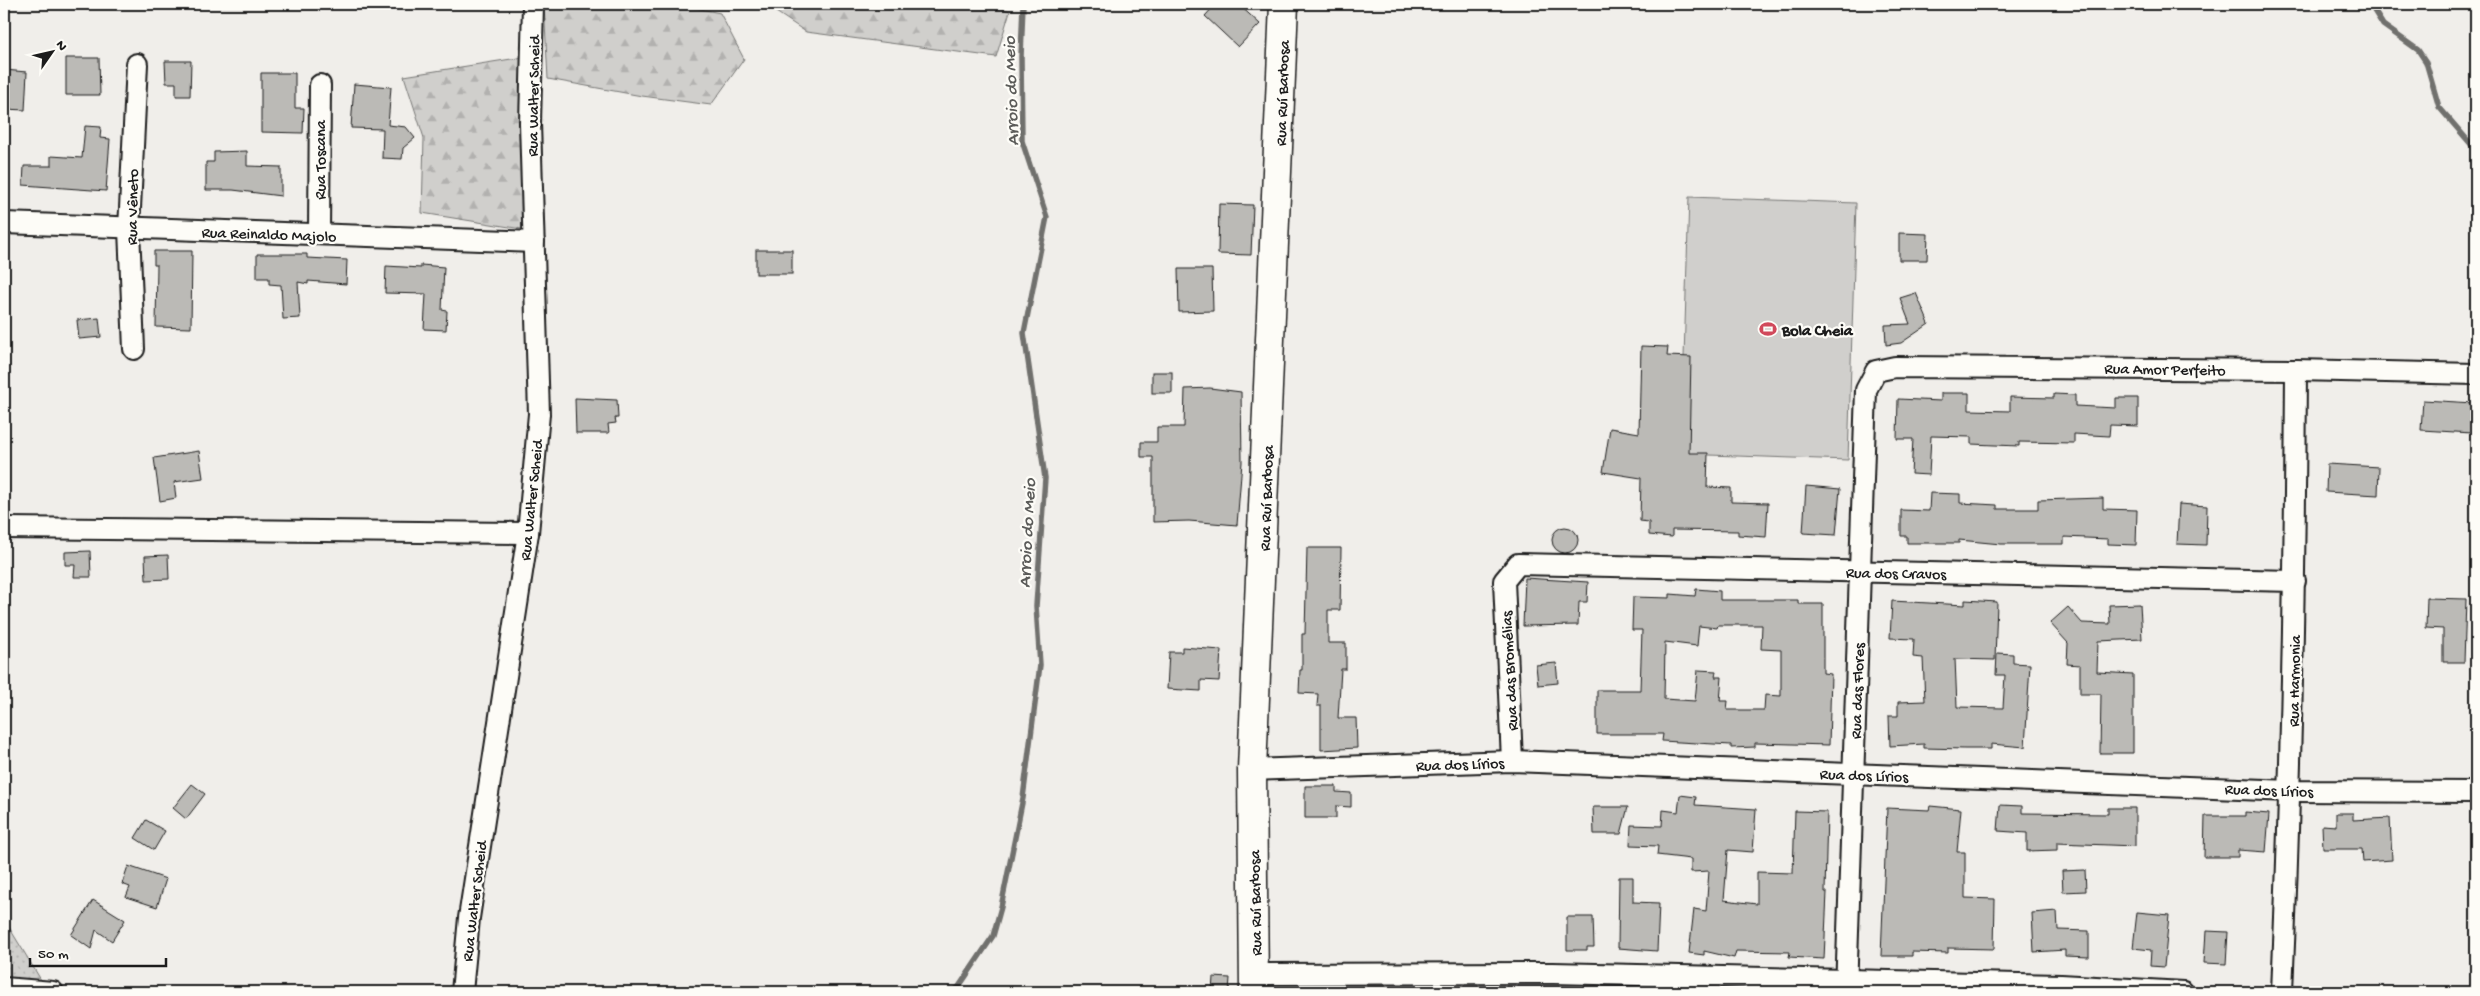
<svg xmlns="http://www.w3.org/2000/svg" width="2480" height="996" font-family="'Gochi Hand',sans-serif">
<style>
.grass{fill:url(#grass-dots);stroke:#767674}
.forest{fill:url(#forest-firs);stroke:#767674}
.pitch{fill:#d0cfcc;stroke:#767674}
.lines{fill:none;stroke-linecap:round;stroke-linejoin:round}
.stream{stroke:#706f6d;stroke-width:5.5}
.building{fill:#bbbab6;stroke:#1c1c1c;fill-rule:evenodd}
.minor-casing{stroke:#1c1c1c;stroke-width:24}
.secondary-casing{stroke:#1c1c1c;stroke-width:31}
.minor{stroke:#fdfcf7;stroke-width:20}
.secondary{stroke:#fdfcf7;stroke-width:28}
.labels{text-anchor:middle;stroke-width:4.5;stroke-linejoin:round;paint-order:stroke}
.street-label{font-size:16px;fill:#1c1c1c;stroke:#fdfcf7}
.poi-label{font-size:16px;font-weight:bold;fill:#1c1c1c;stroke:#fdfcf7;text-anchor:start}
.water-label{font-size:18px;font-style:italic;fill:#5b5b59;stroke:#fdfcf7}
</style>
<defs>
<pattern id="grass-dots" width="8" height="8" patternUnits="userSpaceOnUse" patternTransform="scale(1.25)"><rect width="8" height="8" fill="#d0cfcc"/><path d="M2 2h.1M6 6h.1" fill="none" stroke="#b2b1af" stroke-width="1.8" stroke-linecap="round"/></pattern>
<pattern id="forest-firs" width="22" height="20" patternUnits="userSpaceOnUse" patternTransform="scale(1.25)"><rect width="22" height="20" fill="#d0cfcc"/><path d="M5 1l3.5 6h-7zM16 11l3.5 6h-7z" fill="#b2b1af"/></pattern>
</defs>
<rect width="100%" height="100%" fill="#f0eeea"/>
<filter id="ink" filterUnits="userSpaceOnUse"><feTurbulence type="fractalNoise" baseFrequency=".02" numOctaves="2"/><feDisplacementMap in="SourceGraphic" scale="10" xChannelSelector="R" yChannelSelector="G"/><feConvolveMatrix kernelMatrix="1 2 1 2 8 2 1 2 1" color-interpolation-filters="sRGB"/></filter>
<g filter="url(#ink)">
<path class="grass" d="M 4,919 L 41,980 L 4,979 Z"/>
<g class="forest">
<path d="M 544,4 L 676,4 L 720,13 L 744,59 L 711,105 L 642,96 L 548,79 Z"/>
<path d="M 764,4 L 989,4 L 1010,11 L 996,57 L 806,32 Z"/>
<path d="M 524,57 L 522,229 L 422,213 L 424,138 L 404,76 Z"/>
</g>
<path class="pitch" d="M 1689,197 L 1856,203 L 1848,460 L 1681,454 Z"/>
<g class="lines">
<g class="stream">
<path d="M 2370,4 L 2383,25 L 2418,50 L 2426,62 L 2439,107 L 2476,150"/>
<path d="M 951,992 L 958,988 L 993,936 L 1001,907 L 1023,798 L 1040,665 L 1036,606 L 1045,478 L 1024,333 L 1047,217 L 1022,141 L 1021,57 L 1023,4"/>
</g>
</g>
<g class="building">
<path d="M 1216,4 L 1238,4 L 1260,24 L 1238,47 L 1205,16 Z"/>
<path d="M 66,58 L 99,58 L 100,95 L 66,95 Z"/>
<path d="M 165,61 L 191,61 L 190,96 L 176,96 L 176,83 L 166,83 Z"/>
<path d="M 4,70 L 27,72 L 25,110 L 4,109 Z"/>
<path d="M 261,73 L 295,73 L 295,108 L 304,108 L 303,133 L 261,132 Z"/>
<path d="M 354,84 L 391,87 L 388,125 L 406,127 L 415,138 L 403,148 L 402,159 L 382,158 L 383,129 L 351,128 Z"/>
<path d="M 85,126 L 101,127 L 100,138 L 110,139 L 106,191 L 23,185 L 24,166 L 51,166 L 51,156 L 82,158 Z"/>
<path d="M 247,151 L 247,166 L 281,167 L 281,196 L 233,190 L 206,190 L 206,162 L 214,162 L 214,152 Z"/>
<path d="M 1219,204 L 1253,205 L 1251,255 L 1218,254 Z"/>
<path d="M 1899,233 L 1928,234 L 1927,260 L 1899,260 Z"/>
<rect x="756" y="250" width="36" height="24"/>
<path d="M 154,251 L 192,251 L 191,328 L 156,327 L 157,265 L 154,265 Z"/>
<path d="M 257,254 L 307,254 L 307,258 L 347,260 L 346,284 L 308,281 L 308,284 L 298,282 L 300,318 L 283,319 L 281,285 L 269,284 L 269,278 L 257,278 Z"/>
<path d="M 421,265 L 444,267 L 442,310 L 447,311 L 446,330 L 424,329 L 426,294 L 385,293 L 386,266 L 421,268 Z"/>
<path d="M 1178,269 L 1212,269 L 1213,311 L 1179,312 Z"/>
<path d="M 1916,293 L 1929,324 L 1901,343 L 1886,345 L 1885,325 L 1910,324 L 1900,298 Z"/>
<path d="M 99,318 L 101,337 L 79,339 L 77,320 Z"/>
<path d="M 1641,346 L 1668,347 L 1667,356 L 1691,357 L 1689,453 L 1708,453 L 1707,487 L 1731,488 L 1731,502 L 1768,503 L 1766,537 L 1738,535 L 1738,531 L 1672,530 L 1672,537 L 1649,535 L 1649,522 L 1640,521 L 1641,478 L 1603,472 L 1610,428 L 1639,433 Z"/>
<rect x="1152" y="372" width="20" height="21"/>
<path d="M 1210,388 L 1241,392 L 1242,462 L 1237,525 L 1189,521 L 1153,522 L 1153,457 L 1141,457 L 1141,442 L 1157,442 L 1157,427 L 1184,427 L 1185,389 Z"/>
<path d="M 1941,393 L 1969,393 L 1969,410 L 2010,411 L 2010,397 L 2054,398 L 2054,394 L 2075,395 L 2075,406 L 2116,408 L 2116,398 L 2138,398 L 2138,426 L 2110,425 L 2109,436 L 2074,434 L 2074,443 L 2019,442 L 2019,446 L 1971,444 L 1971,437 L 1931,436 L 1929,475 L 1911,474 L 1913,439 L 1897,439 L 1898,399 L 1941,401 Z"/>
<path d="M 575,398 L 617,400 L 618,418 L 615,418 L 616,423 L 608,424 L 609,433 L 576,433 Z"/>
<path d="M 2423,400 L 2474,403 L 2472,433 L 2421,430 Z"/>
<path d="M 199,451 L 203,478 L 174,482 L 176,498 L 160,501 L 154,458 Z"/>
<path d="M 2327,464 L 2379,467 L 2378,495 L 2326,492 Z"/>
<path d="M 1806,486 L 1840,489 L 1836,535 L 1803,533 Z"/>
<path d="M 1930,493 L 1960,494 L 1960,503 L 1997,505 L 1997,509 L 2038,509 L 2038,500 L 2103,498 L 2103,509 L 2137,510 L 2136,545 L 2108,544 L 2108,539 L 2064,537 L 2064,544 L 2001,544 L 1959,540 L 1959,543 L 1907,543 L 1907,536 L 1901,536 L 1901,510 L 1929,511 Z"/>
<path d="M 2179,504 L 2207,506 L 2206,545 L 2177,544 Z"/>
<circle cx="1565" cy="540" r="13"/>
<path d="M 1307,548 L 1341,548 L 1340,610 L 1328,610 L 1328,643 L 1346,643 L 1346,669 L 1341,669 L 1338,718 L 1356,718 L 1357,748 L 1321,750 L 1321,706 L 1317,706 L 1318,694 L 1299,693 L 1300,670 L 1302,670 L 1302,634 L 1305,634 Z"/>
<path d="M 90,551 L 91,577 L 74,577 L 75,565 L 65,565 L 65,552 Z"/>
<path d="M 168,555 L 169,579 L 146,580 L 145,556 Z"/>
<path d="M 1525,578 L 1588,582 L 1587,602 L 1579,602 L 1578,625 L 1523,626 Z"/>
<path d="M 1696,589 L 1720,591 L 1720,600 L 1798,600 L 1798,604 L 1823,604 L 1823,673 L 1831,674 L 1829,745 L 1755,743 L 1755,747 L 1731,748 L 1731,745 L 1662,741 L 1663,734 L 1597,734 L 1597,690 L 1640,690 L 1642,630 L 1632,630 L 1633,597 L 1670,598 L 1670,594 L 1695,596 ZM 1718,625 L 1762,625 L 1761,649 L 1781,650 L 1781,696 L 1765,695 L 1764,710 L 1727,710 L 1728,701 L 1720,701 L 1722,677 L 1715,677 L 1716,671 L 1698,670 L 1695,701 L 1664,699 L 1665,642 L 1697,646 L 1699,626 L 1717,628 Z"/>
<path d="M 2427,598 L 2466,599 L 2464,662 L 2443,662 L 2443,629 L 2426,628 Z"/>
<path d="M 1965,600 L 1997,602 L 1995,660 L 1955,659 L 1957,707 L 2003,708 L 2005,675 L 1996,675 L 1997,653 L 2013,654 L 2013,663 L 2030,664 L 2025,747 L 1991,744 L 1991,749 L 1965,749 L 1924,748 L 1924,744 L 1890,746 L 1889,716 L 1898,716 L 1898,702 L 1925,701 L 1923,658 L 1913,657 L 1914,639 L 1890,638 L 1892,601 L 1965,605 Z"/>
<path d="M 2140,604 L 2142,639 L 2098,641 L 2097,672 L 2133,674 L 2133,753 L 2100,753 L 2101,694 L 2080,694 L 2080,665 L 2067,664 L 2068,643 L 2050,623 L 2068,607 L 2082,623 L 2110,624 L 2109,605 Z"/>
<path d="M 1182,647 L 1221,650 L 1219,681 L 1201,680 L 1201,691 L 1167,689 L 1169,652 L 1182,652 Z"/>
<path d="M 1556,663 L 1558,683 L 1538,685 L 1536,665 Z"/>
<path d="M 192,784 L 205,794 L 186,819 L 173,808 Z"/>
<path d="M 1305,786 L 1336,786 L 1336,792 L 1351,793 L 1351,807 L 1336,806 L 1336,818 L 1305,818 Z"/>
<path d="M 1680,795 L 1696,797 L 1695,805 L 1756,809 L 1753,852 L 1728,850 L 1724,900 L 1757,904 L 1757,872 L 1793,873 L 1795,811 L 1827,812 L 1825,892 L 1827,892 L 1824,959 L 1789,957 L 1790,952 L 1736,951 L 1734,958 L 1704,951 L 1704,955 L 1689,953 L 1694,909 L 1706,911 L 1709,871 L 1691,872 L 1691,859 L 1657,855 L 1658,846 L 1630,845 L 1631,825 L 1662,826 L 1663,810 L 1678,812 Z"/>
<path d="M 2000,805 L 2022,806 L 2022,813 L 2108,814 L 2108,808 L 2135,808 L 2135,846 L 2057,843 L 2057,850 L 2027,851 L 2027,833 L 1998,831 Z"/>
<path d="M 1930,806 L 1961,809 L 1957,852 L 1965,852 L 1965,898 L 1995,899 L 1994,949 L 1948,948 L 1948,953 L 1912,952 L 1912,956 L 1881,956 L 1887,808 L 1929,810 Z"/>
<path d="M 1593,807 L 1628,807 L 1621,834 L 1594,834 Z"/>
<path d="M 2245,812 L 2269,814 L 2266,852 L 2238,850 L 2238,857 L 2204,857 L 2205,816 L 2245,816 Z"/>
<path d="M 2336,813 L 2353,813 L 2353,820 L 2390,818 L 2392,860 L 2363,862 L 2362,849 L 2323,849 L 2322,825 L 2336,826 Z"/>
<path d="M 146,820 L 165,831 L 154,850 L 135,838 Z"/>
<path d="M 128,866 L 166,879 L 157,907 L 126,897 L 130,887 L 122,884 Z"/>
<path d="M 2085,870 L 2086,891 L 2063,892 L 2062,871 Z"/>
<path d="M 1619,877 L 1633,877 L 1633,902 L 1659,903 L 1657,951 L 1618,948 Z"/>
<path d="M 93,900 L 125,920 L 112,941 L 96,930 L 91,949 L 71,935 Z"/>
<path d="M 2057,911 L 2058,930 L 2089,931 L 2089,957 L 2065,956 L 2065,950 L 2034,952 L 2032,913 Z"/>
<path d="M 2137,912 L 2169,915 L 2164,967 L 2150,966 L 2151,950 L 2133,948 Z"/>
<path d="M 1567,917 L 1593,917 L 1594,947 L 1587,947 L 1587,950 L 1567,950 Z"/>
<path d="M 2206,931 L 2228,932 L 2226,964 L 2204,963 Z"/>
<path d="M 1213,977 L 1230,978 L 1229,992 L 1212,992 Z"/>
</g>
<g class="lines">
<g class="minor-casing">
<g id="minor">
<path d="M 4,223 L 534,242"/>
<path d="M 319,234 L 320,85"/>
<path d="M 134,349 L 129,229 L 137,64"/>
<path d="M 4,528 L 528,533"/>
<path d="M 1512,761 L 1504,581 L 1518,564 L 2295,581"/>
<path d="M 1252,770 L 1512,761 L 2291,791 L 2476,792"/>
<path d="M 1255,974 L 1553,973 L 2061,985 L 2183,992"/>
<path d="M 4,988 L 53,992"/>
<path d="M 462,992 L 469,918 L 528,533 L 539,414 L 530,123 L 533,4"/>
<path d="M 1846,992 L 1866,390 L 1876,371 L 1895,367 L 2296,370 L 2476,374"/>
<path d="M 2282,992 C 2291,785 2295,578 2296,370"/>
</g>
</g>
<g class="secondary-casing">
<path id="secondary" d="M 1254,992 L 1252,770 L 1284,4"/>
</g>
<use href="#minor" class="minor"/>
<use href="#secondary" class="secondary"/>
</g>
</g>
<defs>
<g id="stadium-bare" transform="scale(1.35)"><path d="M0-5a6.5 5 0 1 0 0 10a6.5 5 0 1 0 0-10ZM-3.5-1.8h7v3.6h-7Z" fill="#d1495b" stroke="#fdfcf7" stroke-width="2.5" paint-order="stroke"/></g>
</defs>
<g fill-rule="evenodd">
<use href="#stadium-bare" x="1768" y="329"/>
</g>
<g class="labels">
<g class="street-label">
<text transform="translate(1281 93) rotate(-88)" y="6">Rua Ruí Barbosa</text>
<text transform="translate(532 96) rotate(-89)" y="6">Rua Walter Scheid</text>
<text transform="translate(319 160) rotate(-90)" y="6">Rua Toscana</text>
<text transform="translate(131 207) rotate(-89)" y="6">Rua Vêneto</text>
<text transform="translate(269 233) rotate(2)" y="6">Rua Reinaldo Majolo</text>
<text transform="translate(2165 368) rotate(1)" y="6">Rua Amor Perfeito</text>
<text transform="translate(1265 498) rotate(-88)" y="6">Rua Ruí Barbosa</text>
<text transform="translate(530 500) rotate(-84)" y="6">Rua Walter Scheid</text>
<text transform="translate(1896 572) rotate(1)" y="6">Rua dos Cravos</text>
<text transform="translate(1508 671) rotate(-93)" y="6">Rua das Bromélias</text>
<text transform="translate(2293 681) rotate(-89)" y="6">Rua Harmonia</text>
<text transform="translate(1856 691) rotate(-88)" y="6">Rua das Flores</text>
<text transform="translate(1460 763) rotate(-2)" y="6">Rua dos Lírios</text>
<text transform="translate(1864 774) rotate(2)" y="6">Rua dos Lírios</text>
<text transform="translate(2269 789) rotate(2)" y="6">Rua dos Lírios</text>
<text transform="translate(473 901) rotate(-83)" y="6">Rua Walter Scheid</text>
<text transform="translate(1254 903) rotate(-91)" y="6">Rua Ruí Barbosa</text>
</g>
<g class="poi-label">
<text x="1782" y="335">Bola Cheia</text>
</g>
<g class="water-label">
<text transform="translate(1010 91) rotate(-92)" y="6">Arroio do Meio</text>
<text transform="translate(1026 533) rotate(-87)" y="6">Arroio do Meio</text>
</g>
</g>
<rect width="2480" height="996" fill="none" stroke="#fdfcf7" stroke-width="20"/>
<rect x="10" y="10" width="2460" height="976" fill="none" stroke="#1c1c1c" stroke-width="2" filter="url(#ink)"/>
<g transform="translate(52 52) rotate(56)" stroke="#fdfcf7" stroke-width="4" paint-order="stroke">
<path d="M0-4L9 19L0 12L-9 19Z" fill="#1c1c1c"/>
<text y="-8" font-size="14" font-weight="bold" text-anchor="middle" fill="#1c1c1c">N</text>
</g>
<path d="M30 958v8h136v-8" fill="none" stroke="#1c1c1c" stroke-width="2.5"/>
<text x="38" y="958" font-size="15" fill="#1c1c1c" stroke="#fdfcf7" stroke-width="4" paint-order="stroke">50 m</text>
</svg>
